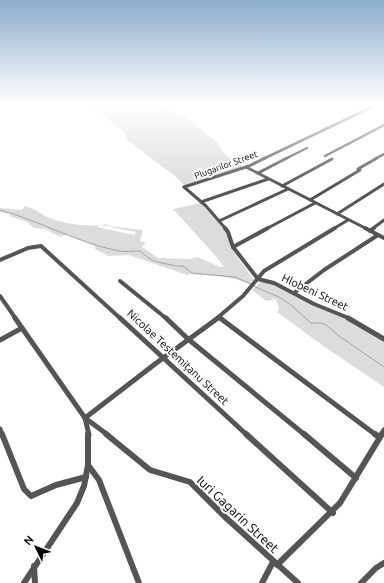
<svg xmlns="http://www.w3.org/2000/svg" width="384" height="583" font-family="Ubuntu,sans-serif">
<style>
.green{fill:#dcdcdc}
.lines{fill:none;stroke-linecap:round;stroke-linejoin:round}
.stream{stroke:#a3a3a3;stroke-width:1}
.minor-far4{stroke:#555;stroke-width:2.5}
.minor-far3{stroke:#555;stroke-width:3}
.minor-far2{stroke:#555;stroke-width:4}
.minor-far1{stroke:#555;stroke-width:5}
.minor{stroke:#555;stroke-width:6}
.labels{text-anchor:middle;stroke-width:4;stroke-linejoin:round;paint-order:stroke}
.far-street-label{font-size:9px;fill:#000;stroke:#fff}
.street-label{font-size:11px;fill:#000;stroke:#fff}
.near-street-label{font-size:13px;fill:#000;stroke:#fff}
</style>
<rect width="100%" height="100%" fill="#fff"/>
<g class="green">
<path d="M 88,104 L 162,104 L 183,116 L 217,142 L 224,154 L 243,167 L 185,186 L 172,173 L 165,169 L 128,140 L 123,131 L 109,120 Z"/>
<path d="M 201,203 L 218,221 L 227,233 L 233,251 L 254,280 L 249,284 C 231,276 212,276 192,274 L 187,275 L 129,255 L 108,256 L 95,249 L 95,246 L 67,234 L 60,237 L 45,229 L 34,228 L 27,222 L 9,216 L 11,214 L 0,212 L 0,208 L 22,210 L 25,206 C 32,208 39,212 45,216 C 61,223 82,227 99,225 L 97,227 L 134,235 L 136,232 L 101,225 L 107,224 L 108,226 L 143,230 L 140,241 L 146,243 L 142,247 L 158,258 L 189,259 L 198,257 L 220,267 L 224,267 L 215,255 L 173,209 Z"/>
<path d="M 261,281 L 272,283 L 356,323 L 384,341 L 384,387 L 322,345 L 277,312 L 279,309 L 276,299 L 266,301 L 252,290 Z"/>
</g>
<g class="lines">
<g class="stream">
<path d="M 0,210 C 40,221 78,243 119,251 C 125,252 133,251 140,251 C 152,261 152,261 167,264 C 173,265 176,267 183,266 L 192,273 L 235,277 L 251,284"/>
<path d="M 253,286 L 279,297 L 291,305 L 311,323 L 321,323 L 326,325 L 339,336 L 384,367"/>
</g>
<g class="minor-far4">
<path d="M 325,156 L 384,125"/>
<path d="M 263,159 L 378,104"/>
<path d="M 285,159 L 307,148"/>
<path d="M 375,159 L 384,154"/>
</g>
<g class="minor-far3">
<path d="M 246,167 L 367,229"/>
<path d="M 358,169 L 377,158"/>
<path d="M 258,173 L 287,158"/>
<path d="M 282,186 L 332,159"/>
<path d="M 184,187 L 206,206 L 226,229"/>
<path d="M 184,187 L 249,166 L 265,158"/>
<path d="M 310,200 L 360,170"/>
<path d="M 201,202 L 268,179"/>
<path d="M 337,214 L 384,184"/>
<path d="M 219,221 L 288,189"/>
<path d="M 266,229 L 315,203"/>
<path d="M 333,229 L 348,220"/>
<path d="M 372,229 L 384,220"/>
</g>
<g class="minor-far2">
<path d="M 225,228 L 228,232 L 233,247 L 258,279 L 274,283 L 314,304 L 351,319"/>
<path d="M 365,228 L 384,238"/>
<path d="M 370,231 L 374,228"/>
<path d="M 233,247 L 268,228"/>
<path d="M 0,260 L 28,248 L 41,246 L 121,319"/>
<path d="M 120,281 L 167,319"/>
<path d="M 294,293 L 324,270 L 378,235"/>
<path d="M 0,296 L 16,319"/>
<path d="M 219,317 L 222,319"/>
<path d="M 216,319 L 243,296 L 264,271 L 335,228"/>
</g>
<g class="minor-far1">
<path d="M 15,318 L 85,418 L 108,435"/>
<path d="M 120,318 L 247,435"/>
<path d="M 166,318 L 188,339 L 305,435"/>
<path d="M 220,318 L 376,435"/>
<path d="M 348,318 L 384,339"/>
<path d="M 0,340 L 22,328"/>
<path d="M 0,429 L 2,435"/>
<path d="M 89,435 L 85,418 L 155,364 L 218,318"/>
<path d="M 381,435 L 384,430"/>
</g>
<g class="minor">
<path d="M 2,434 L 24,489 L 31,496 L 56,485 L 86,477"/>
<path d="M 106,434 L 150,470 L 190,482 L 225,517 L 298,583"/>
<path d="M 246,434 L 333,513"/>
<path d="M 304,434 L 356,478"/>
<path d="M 375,434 L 379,437"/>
<path d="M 88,465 L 99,480 L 139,583"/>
<path d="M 277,565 L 340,503 L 382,434"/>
<path d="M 34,566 L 35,583"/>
<path d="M 24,583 L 77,503 L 84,486 L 88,465 L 88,434"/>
<path d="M 262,583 L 273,562"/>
<path d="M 361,583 L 376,568 L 384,563"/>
</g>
</g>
<linearGradient id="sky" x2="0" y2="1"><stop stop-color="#8cadcc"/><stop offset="0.56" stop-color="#fff"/><stop offset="1" stop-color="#fff" stop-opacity="0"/></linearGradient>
<rect width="384" height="186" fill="url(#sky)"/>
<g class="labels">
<g class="far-street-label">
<text transform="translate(226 165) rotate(-20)" y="3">Plugarilor Street</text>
</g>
<g class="street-label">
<text transform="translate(315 292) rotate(25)" y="4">Hlobeni Street</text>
<text transform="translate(178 357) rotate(43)" y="4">Nicolae Testemițanu Street</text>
</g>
<g class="near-street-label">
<text transform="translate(238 514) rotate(43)" y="5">Iuri Gagarin Street</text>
</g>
</g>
<g transform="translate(36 547) rotate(313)" stroke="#ffffff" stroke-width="3" paint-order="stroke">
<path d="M0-3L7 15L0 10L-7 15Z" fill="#000000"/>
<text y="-6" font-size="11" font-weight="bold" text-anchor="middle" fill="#000000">N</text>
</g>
</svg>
